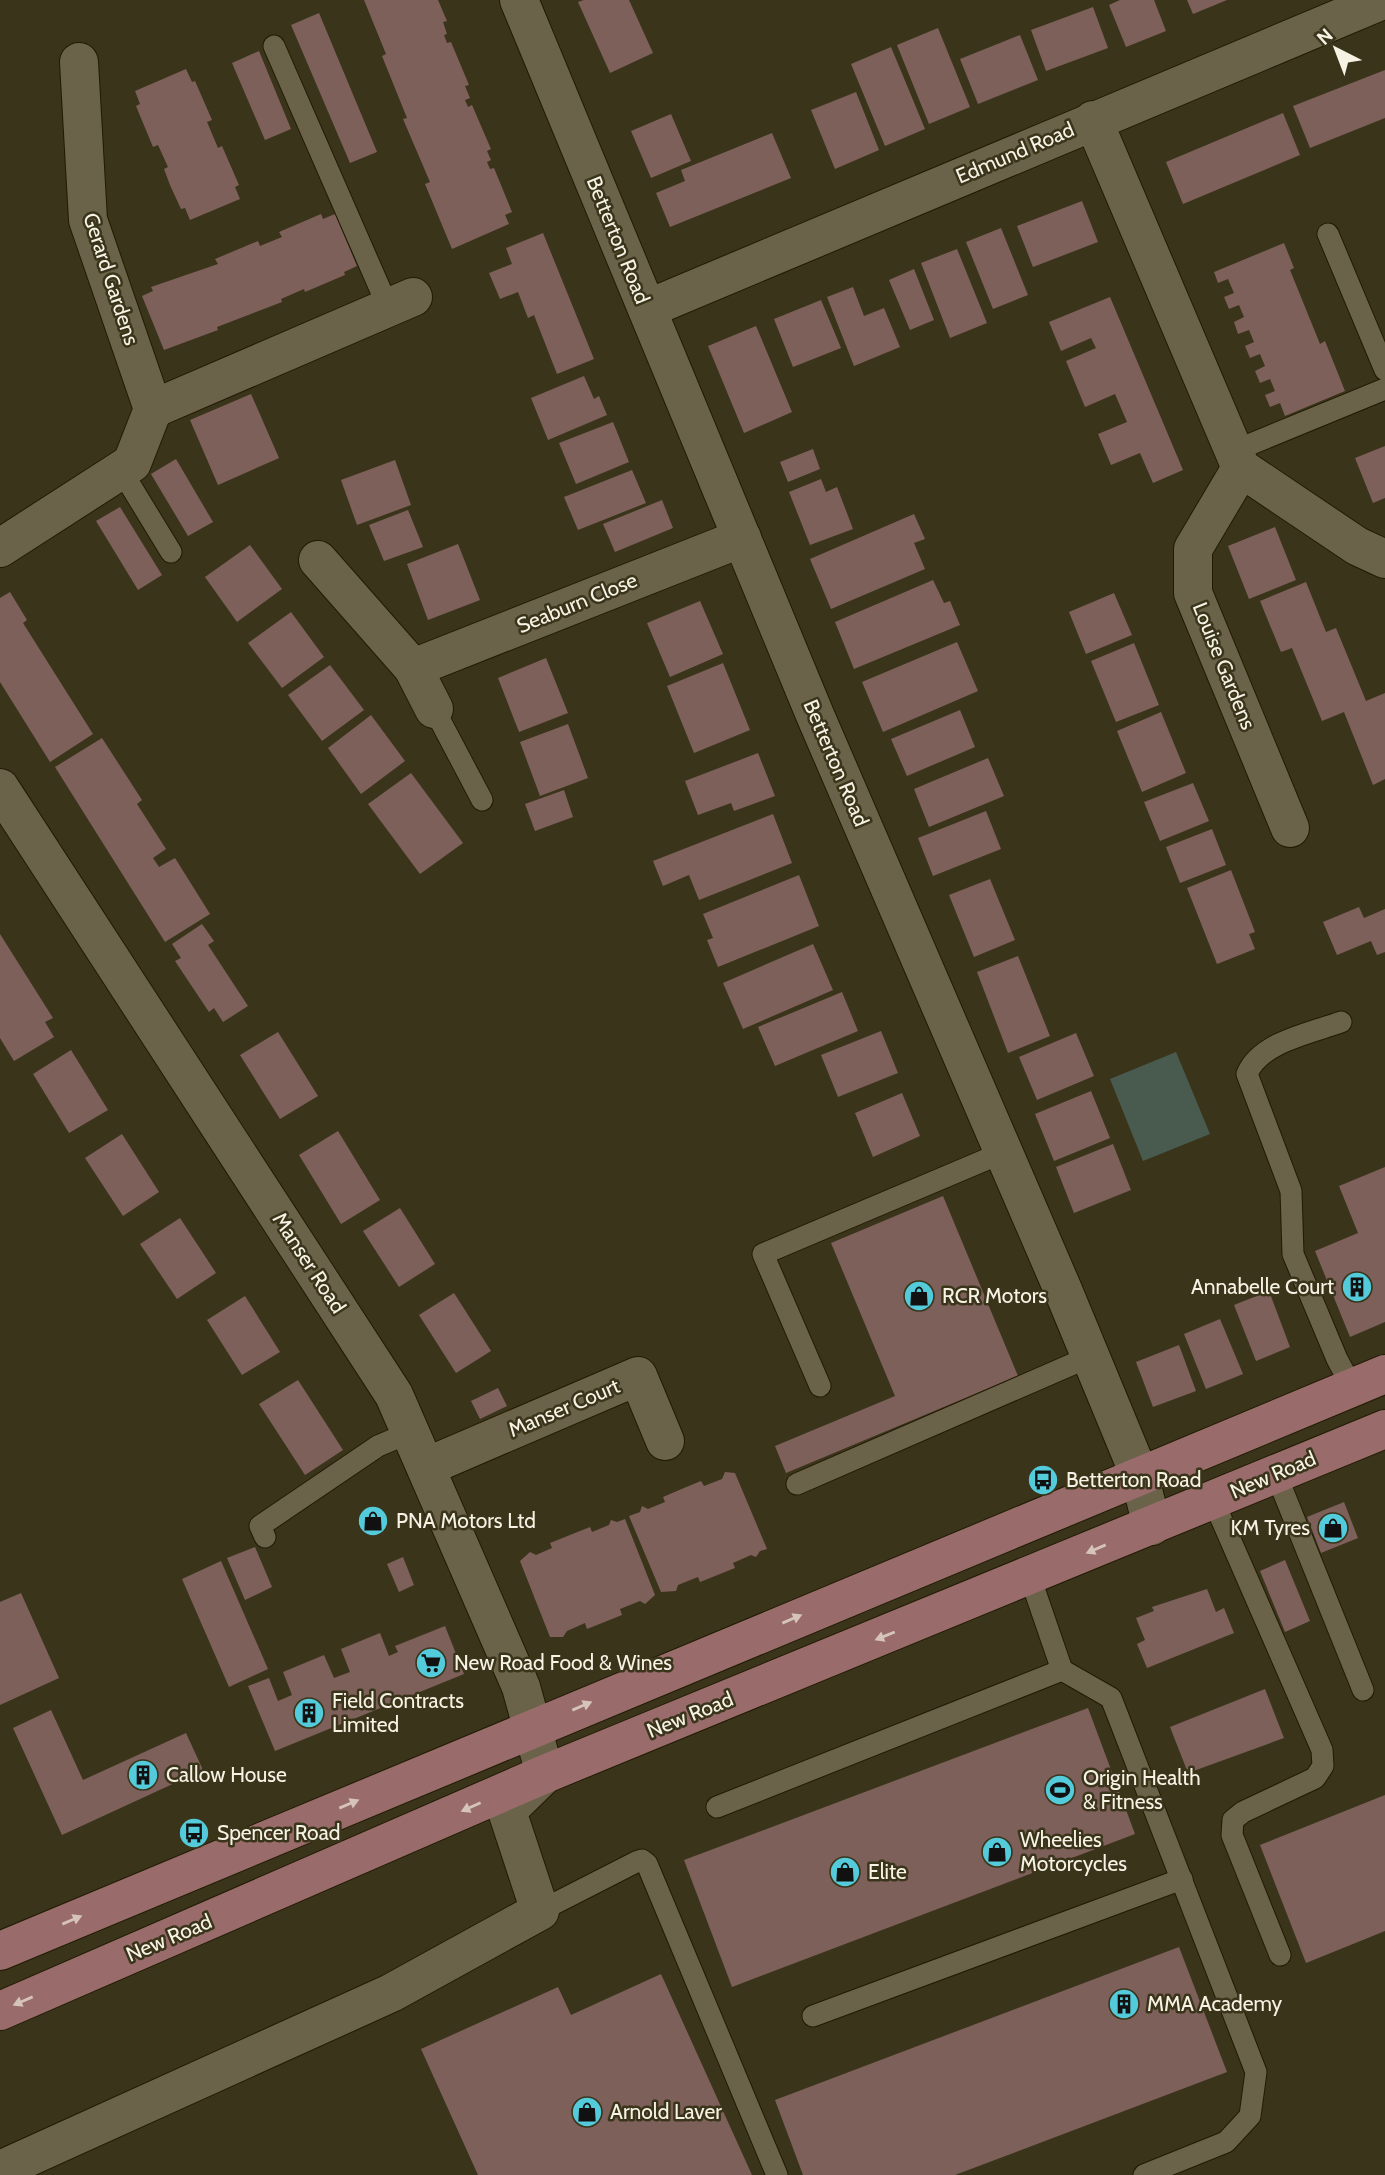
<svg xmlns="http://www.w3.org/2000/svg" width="1385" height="2175" font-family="Cabin,sans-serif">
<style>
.green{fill:#495b4f}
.building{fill:#7e605a}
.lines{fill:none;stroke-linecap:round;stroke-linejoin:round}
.service-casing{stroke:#221b03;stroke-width:23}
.minor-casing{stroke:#221b03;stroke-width:40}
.primary-casing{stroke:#221b03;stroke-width:40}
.service{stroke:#6a6349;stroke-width:21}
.minor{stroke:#6a6349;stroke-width:38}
.primary{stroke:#996c6b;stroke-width:38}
.oneway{fill:#d6c4ba}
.labels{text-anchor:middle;stroke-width:5;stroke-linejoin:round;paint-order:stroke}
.street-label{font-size:21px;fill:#f7f3e4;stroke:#3a341b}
.poi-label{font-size:21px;fill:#f7f3e4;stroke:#3a341b;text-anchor:start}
</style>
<rect width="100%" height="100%" fill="#3a341b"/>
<path class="green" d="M 1176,1052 L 1210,1134 L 1143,1161 L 1110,1079 Z"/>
<g class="building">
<path d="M 364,0 L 438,0 L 447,21 L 443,22 L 447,34 L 444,35 L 447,43 L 451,42 L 469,85 L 465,86 L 470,98 L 465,100 L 468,107 L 472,105 L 491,149 L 487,151 L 491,160 L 487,162 L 490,169 L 494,168 L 512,212 L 505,215 L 509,224 L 452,249 L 425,184 L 430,182 L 403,119 L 407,118 L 382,56 L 386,54 Z"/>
<path d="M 584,0 L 629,0 L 653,53 L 610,73 L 578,2 Z"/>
<path d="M 1120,0 L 1154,0 L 1166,31 L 1126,47 L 1109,5 Z"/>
<path d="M 1187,0 L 1227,0 L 1193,14 Z"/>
<path d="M 1093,7 L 1108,48 L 1046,71 L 1031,30 Z"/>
<path d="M 319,13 L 377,152 L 350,163 L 291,25 Z"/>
<path d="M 938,28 L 970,107 L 929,124 L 897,45 Z"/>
<path d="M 1020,35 L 1038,80 L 978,104 L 960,59 Z"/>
<path d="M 891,47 L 925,129 L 885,146 L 851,64 Z"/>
<path d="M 259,51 L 291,129 L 265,140 L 232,63 Z"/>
<path d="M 186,69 L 192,82 L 195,81 L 212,120 L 207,122 L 218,148 L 222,146 L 239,185 L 235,187 L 240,199 L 190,220 L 185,208 L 181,209 L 170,185 L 164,169 L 168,167 L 158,145 L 153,147 L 136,106 L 140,104 L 135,91 Z"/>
<path d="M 1385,70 L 1385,118 L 1310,148 L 1293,106 Z"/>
<path d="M 856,92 L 879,150 L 835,169 L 811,110 Z"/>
<path d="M 1283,113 L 1300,155 L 1183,204 L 1166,162 Z"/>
<path d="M 671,114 L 691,161 L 651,178 L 631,131 Z"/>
<path d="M 772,133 L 791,178 L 670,227 L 656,193 L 685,181 L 681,170 Z"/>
<path d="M 1082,201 L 1098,242 L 1033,267 L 1017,226 Z"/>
<path d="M 321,214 L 323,219 L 335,214 L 357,266 L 344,272 L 345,275 L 305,292 L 304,289 L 281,299 L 282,302 L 217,327 L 218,330 L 164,350 L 142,296 L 153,291 L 151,287 L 218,264 L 215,259 L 258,241 L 260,246 L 282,237 L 279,232 Z"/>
<path d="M 1001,228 L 1028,295 L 993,309 L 966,242 Z"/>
<path d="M 543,233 L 594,359 L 557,374 L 534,315 L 528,318 L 518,292 L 500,299 L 489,273 L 512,264 L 506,248 Z"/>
<path d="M 1284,243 L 1294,268 L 1290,270 L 1320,344 L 1325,341 L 1345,391 L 1285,416 L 1280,403 L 1270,407 L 1265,395 L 1275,391 L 1270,379 L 1260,383 L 1255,371 L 1265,366 L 1260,354 L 1250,358 L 1245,346 L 1254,342 L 1249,330 L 1238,334 L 1234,322 L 1244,317 L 1239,305 L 1229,309 L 1224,297 L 1234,293 L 1228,279 L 1218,283 L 1214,272 Z"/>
<path d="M 957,249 L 987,323 L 950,338 L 921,263 Z"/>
<path d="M 914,269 L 934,320 L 910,330 L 889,280 Z"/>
<path d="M 853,287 L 864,316 L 884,308 L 900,347 L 854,366 L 827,297 Z"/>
<path d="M 1110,297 L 1183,470 L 1153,483 L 1140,453 L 1111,465 L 1098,434 L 1127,422 L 1115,394 L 1085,407 L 1066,361 L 1096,348 L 1091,338 L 1061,351 L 1049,322 Z"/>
<path d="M 821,300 L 841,348 L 793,367 L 774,319 Z"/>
<path d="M 756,326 L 792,412 L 744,433 L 708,346 Z"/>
<path d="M 584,376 L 594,399 L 599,396 L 607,415 L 548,440 L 531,398 Z"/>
<path d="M 251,394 L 279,458 L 218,485 L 190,420 Z"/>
<path d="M 613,422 L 629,462 L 576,484 L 559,443 Z"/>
<path d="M 1385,446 L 1385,498 L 1373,503 L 1355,458 Z"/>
<path d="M 813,449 L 820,469 L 788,482 L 780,462 Z"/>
<path d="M 176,459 L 213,522 L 188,536 L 151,474 Z"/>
<path d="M 395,460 L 411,505 L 357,525 L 341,480 Z"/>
<path d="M 632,470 L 646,503 L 578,530 L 564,497 Z"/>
<path d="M 821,479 L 826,492 L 837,487 L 853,529 L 810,545 L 789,492 Z"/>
<path d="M 662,500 L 673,528 L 615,552 L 603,524 Z"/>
<path d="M 120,507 L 162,575 L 138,590 L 96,521 Z"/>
<path d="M 408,510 L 423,547 L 384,561 L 369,525 Z"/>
<path d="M 914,514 L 925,539 L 914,543 L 925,569 L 831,609 L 810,559 Z"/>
<path d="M 1275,527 L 1296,580 L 1249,599 L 1228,546 Z"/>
<path d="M 458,544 L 480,600 L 428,620 L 407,564 Z"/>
<path d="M 250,545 L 282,589 L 237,622 L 205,577 Z"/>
<path d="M 933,580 L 944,603 L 950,601 L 960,625 L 854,669 L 835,622 Z"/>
<path d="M 1306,582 L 1326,632 L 1336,628 L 1366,701 L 1385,693 L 1385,779 L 1373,785 L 1344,712 L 1322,721 L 1292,648 L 1281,652 L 1260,601 Z"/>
<path d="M 10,592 L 27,620 L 23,623 L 93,734 L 50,762 L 0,682 L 0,598 Z"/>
<path d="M 1114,593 L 1132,635 L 1086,654 L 1069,612 Z"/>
<path d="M 700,601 L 723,654 L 670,677 L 647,623 Z"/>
<path d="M 291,612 L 324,657 L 282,688 L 248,643 Z"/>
<path d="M 957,642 L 978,691 L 883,732 L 862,682 Z"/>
<path d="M 1134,643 L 1159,705 L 1116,722 L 1091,661 Z"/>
<path d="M 546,658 L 568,713 L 519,732 L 498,678 Z"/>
<path d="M 723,663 L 750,730 L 694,753 L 667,686 Z"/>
<path d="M 330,665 L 364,710 L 322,741 L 288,695 Z"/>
<path d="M 960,710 L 975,747 L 907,776 L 891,739 Z"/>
<path d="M 1161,712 L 1186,773 L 1142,792 L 1117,731 Z"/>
<path d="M 371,715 L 405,761 L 361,794 L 328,748 Z"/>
<path d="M 568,724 L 588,778 L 540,796 L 520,742 Z"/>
<path d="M 102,738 L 142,800 L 137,804 L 166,849 L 153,858 L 159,867 L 175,858 L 210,914 L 165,942 L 55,767 Z"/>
<path d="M 758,753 L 775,796 L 734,811 L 731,803 L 698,815 L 685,781 Z"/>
<path d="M 988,758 L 1004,796 L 929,827 L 914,789 Z"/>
<path d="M 411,773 L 463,843 L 420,874 L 368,804 Z"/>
<path d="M 1193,783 L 1209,821 L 1160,841 L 1144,802 Z"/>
<path d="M 564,790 L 573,817 L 535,831 L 525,804 Z"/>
<path d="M 986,811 L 1001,849 L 933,876 L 918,838 Z"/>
<path d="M 773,814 L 792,863 L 699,900 L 689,875 L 663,886 L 653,861 Z"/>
<path d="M 1212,829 L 1226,865 L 1180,883 L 1166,847 Z"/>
<path d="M 1231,870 L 1255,932 L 1249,934 L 1255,949 L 1217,964 L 1187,888 Z"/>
<path d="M 799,875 L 819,926 L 718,967 L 707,940 L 713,938 L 703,914 Z"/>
<path d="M 990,879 L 1015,940 L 974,957 L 949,895 Z"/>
<path d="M 1359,907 L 1364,918 L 1385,909 L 1385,952 L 1377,955 L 1371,941 L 1337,955 L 1323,922 Z"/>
<path d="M 202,924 L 214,941 L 208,945 L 248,1006 L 223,1022 L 214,1008 L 209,1012 L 175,961 L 181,958 L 172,944 Z"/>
<path d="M 0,934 L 53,1018 L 45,1022 L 54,1037 L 14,1061 L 0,1038 Z"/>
<path d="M 813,944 L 833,990 L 743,1029 L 723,983 Z"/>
<path d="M 1018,956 L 1050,1036 L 1008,1053 L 977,972 Z"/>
<path d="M 842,992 L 858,1031 L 775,1066 L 758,1027 Z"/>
<path d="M 881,1031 L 898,1073 L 838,1097 L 821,1055 Z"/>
<path d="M 278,1032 L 318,1096 L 280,1119 L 240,1055 Z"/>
<path d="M 1076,1033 L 1094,1076 L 1037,1100 L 1019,1057 Z"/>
<path d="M 71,1050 L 108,1110 L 69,1133 L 33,1074 Z"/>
<path d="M 1091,1091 L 1110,1138 L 1054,1161 L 1035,1114 Z"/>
<path d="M 902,1093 L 920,1136 L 873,1157 L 855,1113 Z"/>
<path d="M 338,1131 L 380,1200 L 341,1224 L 299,1155 Z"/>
<path d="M 122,1134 L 159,1192 L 123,1216 L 85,1158 Z"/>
<path d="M 1113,1144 L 1131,1190 L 1074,1213 L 1056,1167 Z"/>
<path d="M 1385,1167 L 1385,1322 L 1350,1337 L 1315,1251 L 1358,1233 L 1339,1186 Z"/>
<path d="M 943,1196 L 1018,1376 L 786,1473 L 775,1446 L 895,1396 L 831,1243 Z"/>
<path d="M 400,1208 L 435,1264 L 399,1287 L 363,1231 Z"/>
<path d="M 180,1218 L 216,1273 L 177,1299 L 140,1244 Z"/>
<path d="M 1269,1291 L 1290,1347 L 1256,1361 L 1234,1305 Z"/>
<path d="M 454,1293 L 491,1351 L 456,1373 L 419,1315 Z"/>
<path d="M 245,1296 L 280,1352 L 242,1375 L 207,1320 Z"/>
<path d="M 1220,1319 L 1243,1374 L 1206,1389 L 1184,1334 Z"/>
<path d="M 1179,1345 L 1196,1391 L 1153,1407 L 1136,1362 Z"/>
<path d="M 298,1380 L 343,1450 L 305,1475 L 259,1404 Z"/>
<path d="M 498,1388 L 507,1406 L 480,1419 L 471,1401 Z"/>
<path d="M 725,1472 L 735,1473 L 767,1549 L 760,1551 L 756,1557 L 751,1555 L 733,1563 L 735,1568 L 700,1582 L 698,1577 L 678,1585 L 676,1591 L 661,1592 L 629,1516 L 640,1512 L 642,1506 L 648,1509 L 665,1502 L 663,1497 L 684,1488 L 701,1481 L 704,1486 L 722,1479 Z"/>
<path d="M 1344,1502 L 1358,1538 L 1321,1553 L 1307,1517 Z"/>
<path d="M 625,1519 L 655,1595 L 645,1604 L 640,1601 L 620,1609 L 622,1615 L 587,1629 L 585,1623 L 567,1631 L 563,1637 L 550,1637 L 520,1561 L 530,1552 L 536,1555 L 552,1548 L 550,1543 L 590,1527 L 592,1532 L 609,1525 L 611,1520 L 617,1522 Z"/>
<path d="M 255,1547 L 272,1587 L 245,1600 L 227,1558 Z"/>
<path d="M 403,1557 L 414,1585 L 399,1592 L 387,1564 Z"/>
<path d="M 1285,1560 L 1310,1621 L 1285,1632 L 1260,1571 Z"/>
<path d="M 221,1561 L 268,1669 L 229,1687 L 182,1579 Z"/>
<path d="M 1207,1589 L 1216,1612 L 1224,1608 L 1234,1633 L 1147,1668 L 1137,1644 L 1145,1640 L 1136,1618 L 1154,1611 L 1152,1607 Z"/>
<path d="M 21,1593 L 59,1678 L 0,1705 L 0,1602 Z"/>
<path d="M 445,1626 L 464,1674 L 275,1751 L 248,1686 L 269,1678 L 278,1701 L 292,1695 L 283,1672 L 324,1655 L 334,1678 L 350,1672 L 341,1649 L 380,1633 L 389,1656 L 398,1652 L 395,1646 Z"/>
<path d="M 1265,1689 L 1284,1738 L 1188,1773 L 1170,1727 Z"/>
<path d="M 1088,1708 L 1135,1834 L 732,1987 L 684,1860 Z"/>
<path d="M 51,1710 L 83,1780 L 186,1733 L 203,1770 L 62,1835 L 13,1728 Z"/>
<path d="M 1385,1795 L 1385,1931 L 1306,1963 L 1260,1845 Z"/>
<path d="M 1179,1947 L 1227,2072 L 955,2175 L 803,2175 L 775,2100 Z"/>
<path d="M 661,1974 L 752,2175 L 478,2175 L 421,2049 L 558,1987 L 571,2015 Z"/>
</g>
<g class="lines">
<g class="service-casing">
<g id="service">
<path d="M 274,46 L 388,307"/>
<path d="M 1328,234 L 1385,370"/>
<path d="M 1234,451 L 1385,389"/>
<path d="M 121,470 L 171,552"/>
<path d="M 434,709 L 482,800"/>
<path d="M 1341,1022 C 1311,1033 1260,1042 1247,1074 L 1291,1191 L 1293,1254 L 1337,1359 L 1352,1387"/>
<path d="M 820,1386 L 763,1254 L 1004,1152"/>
<path d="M 1276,1474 L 1363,1690"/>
<path d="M 797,1484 L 1089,1357"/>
<path d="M 1213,1500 L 1322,1750 L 1323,1766 L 1315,1778 L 1243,1812 L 1233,1820 L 1232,1835 L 1280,1955"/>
<path d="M 265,1537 L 260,1526 L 378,1446 L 411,1432"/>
<path d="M 1062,1670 L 1111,1698 L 1256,2072 L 1250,2116 L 1226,2142 L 1144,2175"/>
<path d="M 717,1807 L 1062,1670 L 1030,1577"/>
<path d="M 540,1911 L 636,1862 L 642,1860 L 647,1864 L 777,2175"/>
<path d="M 813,2016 L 1182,1879"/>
</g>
</g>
<g class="minor-casing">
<g id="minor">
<path d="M 519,0 L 815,715 L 1063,1290 L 1139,1474 L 1152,1526"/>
<path d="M 1093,120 L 1241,468 L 1357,546 L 1385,559"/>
<path d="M 647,309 L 1383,0"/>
<path d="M 153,409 L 413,297"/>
<path d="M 1241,468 L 1193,549 L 1193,593 L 1290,828"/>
<path d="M 0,548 L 132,463 L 153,409 L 88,220 L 79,62"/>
<path d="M 318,560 L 413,668 L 742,538"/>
<path d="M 413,668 L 434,709"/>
<path d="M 0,788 L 394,1395 L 521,1687 L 545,1774 L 507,1811 L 540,1911 L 391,1993 L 0,2170"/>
<path d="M 426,1467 L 638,1376 L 665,1441"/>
</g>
</g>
<g class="primary-casing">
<g id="primary">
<path d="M 0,1951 L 1385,1374"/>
<path d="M 0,2011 L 545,1774 L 1385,1429"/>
</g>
</g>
<use href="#service" class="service"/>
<use href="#minor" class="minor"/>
<use href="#primary" class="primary"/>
</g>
<defs><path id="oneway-solid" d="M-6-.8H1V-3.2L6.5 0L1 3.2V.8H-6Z" transform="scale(1.75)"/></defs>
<g class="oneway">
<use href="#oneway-solid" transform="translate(1096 1549) rotate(157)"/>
<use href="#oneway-solid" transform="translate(792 1619) rotate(-23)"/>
<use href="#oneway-solid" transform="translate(885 1636) rotate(158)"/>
<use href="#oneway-solid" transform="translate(582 1706) rotate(-23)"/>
<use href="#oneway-solid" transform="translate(349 1804) rotate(-23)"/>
<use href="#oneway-solid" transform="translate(471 1807) rotate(156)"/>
<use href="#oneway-solid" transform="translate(72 1920) rotate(-23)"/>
<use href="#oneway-solid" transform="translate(23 2001) rotate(157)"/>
</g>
<defs>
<g id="building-disc" transform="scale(1.575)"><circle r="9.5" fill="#53cbda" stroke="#3a341b"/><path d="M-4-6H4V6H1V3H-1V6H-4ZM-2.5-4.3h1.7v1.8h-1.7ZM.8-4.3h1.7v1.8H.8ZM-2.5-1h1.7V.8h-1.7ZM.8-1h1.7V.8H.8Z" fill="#111"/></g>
<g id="shop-disc" transform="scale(1.575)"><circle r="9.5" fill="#53cbda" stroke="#3a341b"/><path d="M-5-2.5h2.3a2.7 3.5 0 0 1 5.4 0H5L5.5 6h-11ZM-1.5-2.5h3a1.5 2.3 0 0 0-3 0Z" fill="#111"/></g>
<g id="bus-disc" transform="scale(1.575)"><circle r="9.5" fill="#53cbda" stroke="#3a341b"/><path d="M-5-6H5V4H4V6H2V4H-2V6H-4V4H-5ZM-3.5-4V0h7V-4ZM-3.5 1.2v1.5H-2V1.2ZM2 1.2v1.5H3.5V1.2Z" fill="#111"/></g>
<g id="supermarket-disc" transform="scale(1.575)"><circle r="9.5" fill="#53cbda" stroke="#3a341b"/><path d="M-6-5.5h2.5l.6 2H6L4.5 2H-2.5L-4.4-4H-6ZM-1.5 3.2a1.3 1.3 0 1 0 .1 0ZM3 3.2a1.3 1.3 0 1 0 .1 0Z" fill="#111"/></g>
<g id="stadium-disc" transform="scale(1.575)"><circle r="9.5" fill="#53cbda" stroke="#3a341b"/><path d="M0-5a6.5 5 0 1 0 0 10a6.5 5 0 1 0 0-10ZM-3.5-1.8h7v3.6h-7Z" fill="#111"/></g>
</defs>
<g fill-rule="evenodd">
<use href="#building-disc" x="1357" y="1287"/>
<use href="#shop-disc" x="919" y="1296"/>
<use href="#bus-disc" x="1043" y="1480"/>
<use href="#shop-disc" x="373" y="1521"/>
<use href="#shop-disc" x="1333" y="1528"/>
<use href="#supermarket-disc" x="431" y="1663"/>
<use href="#building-disc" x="309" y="1713"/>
<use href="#building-disc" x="143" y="1775"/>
<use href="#stadium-disc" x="1060" y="1790"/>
<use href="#bus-disc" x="194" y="1833"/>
<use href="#shop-disc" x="997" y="1852"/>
<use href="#shop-disc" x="845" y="1872"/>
<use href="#building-disc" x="1124" y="2004"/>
<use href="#shop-disc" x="587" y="2112"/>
</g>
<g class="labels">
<g class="street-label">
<text transform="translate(1015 153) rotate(-23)" y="7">Edmund Road</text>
<text transform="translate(618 240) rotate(68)" y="7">Betterton Road</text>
<text transform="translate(111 279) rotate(72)" y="7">Gerard Gardens</text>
<text transform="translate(577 603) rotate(-22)" y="7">Seaburn Close</text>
<text transform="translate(1224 666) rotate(68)" y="7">Louise Gardens</text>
<text transform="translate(836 763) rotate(67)" y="7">Betterton Road</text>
<text transform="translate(309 1263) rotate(57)" y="7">Manser Road</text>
<text transform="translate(564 1408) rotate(-23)" y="7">Manser Court</text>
<text transform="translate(1273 1475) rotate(-23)" y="7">New Road</text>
<text transform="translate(690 1715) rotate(-22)" y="7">New Road</text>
<text transform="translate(169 1938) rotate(-23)" y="7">New Road</text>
</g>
<g class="poi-label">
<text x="1334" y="1294" text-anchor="end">Annabelle Court</text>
<text x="942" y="1303">RCR Motors</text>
<text x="1066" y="1487">Betterton Road</text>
<text x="396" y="1528">PNA Motors Ltd</text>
<text x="1310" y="1535" text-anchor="end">KM Tyres</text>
<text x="454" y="1670">New Road Food &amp; Wines</text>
<text x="332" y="1708">Field Contracts<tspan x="332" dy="24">Limited</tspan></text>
<text x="166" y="1782">Callow House</text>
<text x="1083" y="1785">Origin Health<tspan x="1083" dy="24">&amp; Fitness</tspan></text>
<text x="217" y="1840">Spencer Road</text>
<text x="1020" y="1847">Wheelies<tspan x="1020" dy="24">Motorcycles</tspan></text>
<text x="868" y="1879">Elite</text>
<text x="1147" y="2011">MMA Academy</text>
<text x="610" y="2119">Arnold Laver</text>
</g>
</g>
<g transform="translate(1336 49) rotate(318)" stroke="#3a341b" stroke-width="5" paint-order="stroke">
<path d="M0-5L12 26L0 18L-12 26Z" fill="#f7f3e4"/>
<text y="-10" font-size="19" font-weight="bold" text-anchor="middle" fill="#f7f3e4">N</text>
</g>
</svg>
